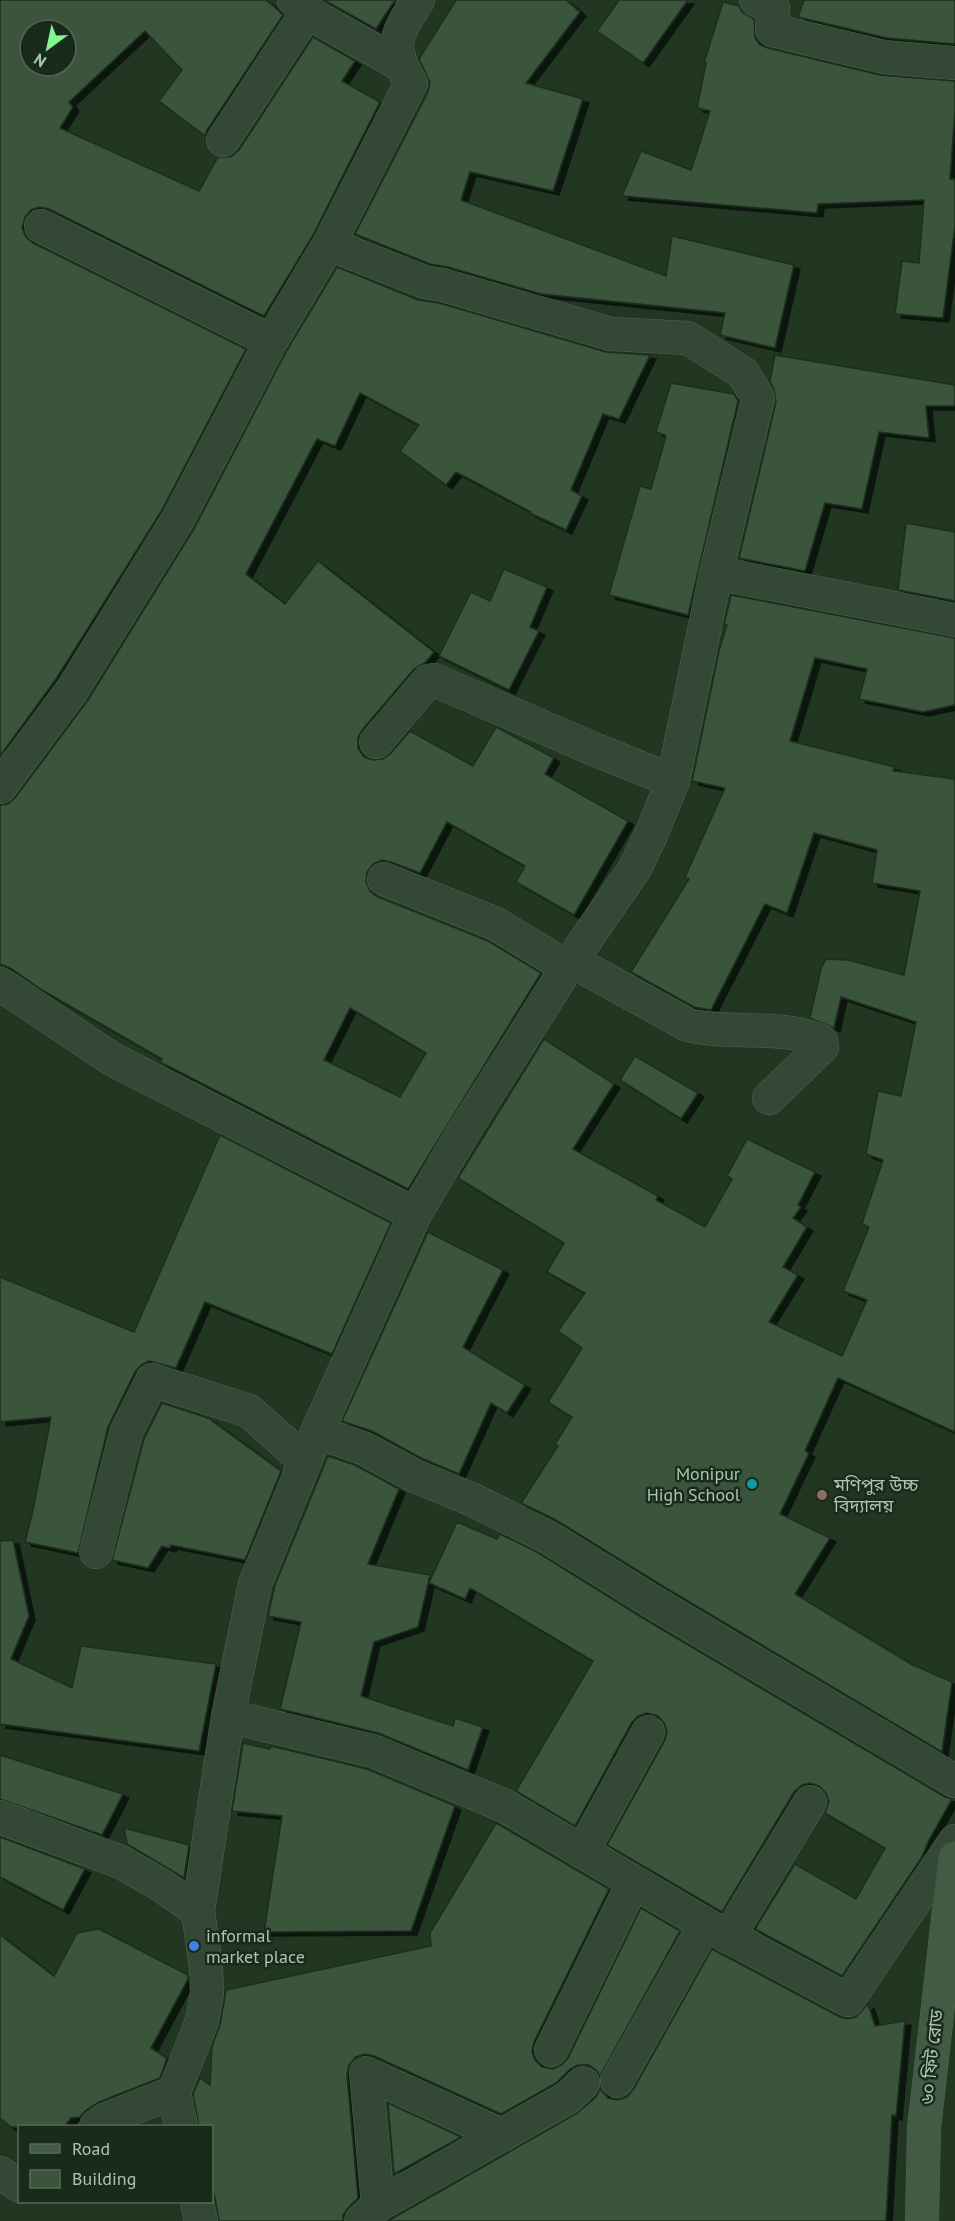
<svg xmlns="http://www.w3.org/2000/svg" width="955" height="2221" font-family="'PT Sans','Noto Sans Bengali',sans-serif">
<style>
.building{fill:#3a553c;stroke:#1b2e1d;stroke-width:1.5;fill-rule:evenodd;filter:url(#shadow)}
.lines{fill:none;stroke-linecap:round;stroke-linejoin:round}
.street-casing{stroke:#516554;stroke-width:34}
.secondary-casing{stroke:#516554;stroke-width:34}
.street{stroke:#344836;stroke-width:33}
.secondary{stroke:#425b45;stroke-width:33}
.culture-dot{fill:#0f9aa8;stroke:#192c1b;stroke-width:2}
.education-dot{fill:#8d6e63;stroke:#192c1b;stroke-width:2}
.shop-dot{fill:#3f7fe0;stroke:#192c1b;stroke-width:2}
.labels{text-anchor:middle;stroke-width:5;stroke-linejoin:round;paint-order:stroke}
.poi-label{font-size:18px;fill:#aec4b1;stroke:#192c1b;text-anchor:start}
.street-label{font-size:18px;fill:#aec4b1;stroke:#192c1b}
</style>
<defs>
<filter id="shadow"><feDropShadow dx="6" dy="4" stdDeviation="0" flood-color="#0009"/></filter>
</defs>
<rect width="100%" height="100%" fill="#213722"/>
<g class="building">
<path d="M 0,0 L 266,0 L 279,11 L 283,15 L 207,130 L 205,136 L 159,101 L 182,70 L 145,31 L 69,102 L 73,107 L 60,128 L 199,191 L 218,157 L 231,157 L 239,150 L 313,37 L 355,61 L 342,81 L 380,102 L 313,235 L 264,316 L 49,209 L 39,207 L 31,210 L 25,217 L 22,228 L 26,237 L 33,243 L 246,349 L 162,510 L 56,679 L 0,756 ZM 30,30 L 66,30 L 66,66 L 30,66 Z"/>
<path d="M 324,0 L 395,0 L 376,29 Z"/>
<path d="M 456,0 L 566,0 L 580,12 L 526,83 L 583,99 L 553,191 L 470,172 L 461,200 L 666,276 L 672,236 L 794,265 L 775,348 L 720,335 L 725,313 L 541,294 L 448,267 L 430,264 L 355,234 L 428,92 L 430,82 L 419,59 Z"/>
<path d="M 619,0 L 688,0 L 643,63 L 597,31 Z"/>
<path d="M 804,0 L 955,0 L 955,44 L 887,38 L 798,17 Z"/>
<path d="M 723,2 L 739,6 L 742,12 L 754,19 L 755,38 L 760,45 L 768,48 L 880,75 L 955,81 L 955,111 L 950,179 L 955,179 L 955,226 L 943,318 L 895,314 L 902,261 L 919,263 L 924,200 L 818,204 L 817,213 L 622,196 L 641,151 L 691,170 L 710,111 L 697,108 L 706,63 L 704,63 Z"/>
<path d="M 337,267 L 418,300 L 439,303 L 606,352 L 650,355 L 619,419 L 603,414 L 571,490 L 582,496 L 566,530 L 530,513 L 531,512 L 456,472 L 446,485 L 400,451 L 419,425 L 360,393 L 335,446 L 317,439 L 246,574 L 285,604 L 318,561 L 434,652 L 426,662 L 414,669 L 362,730 L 358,738 L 358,748 L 364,757 L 373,760 L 383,759 L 390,754 L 410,731 L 473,766 L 496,727 L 554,758 L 545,774 L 628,821 L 574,915 L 516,882 L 525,866 L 447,822 L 420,873 L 391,862 L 382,860 L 373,864 L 367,872 L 366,882 L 370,891 L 376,896 L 488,941 L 541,973 L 408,1189 L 160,1062 L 162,1059 L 42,990 L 10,968 L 0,964 L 0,805 L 8,804 L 15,798 L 88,700 L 194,529 L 287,350 ZM 350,1008 L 426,1053 L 400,1097 L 324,1060 Z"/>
<path d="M 775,355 L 955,385 L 955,406 L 926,406 L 929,438 L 879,432 L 862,509 L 825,503 L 805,571 L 739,558 L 776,402 L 774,389 L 770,381 Z"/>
<path d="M 671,383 L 734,394 L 738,401 L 688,615 L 609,595 L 640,486 L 651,489 L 666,436 L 656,432 Z"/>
<path d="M 906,523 L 955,532 L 955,601 L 898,590 Z"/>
<path d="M 504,569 L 547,587 L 530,627 L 539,631 L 509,690 L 439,656 L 471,592 L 490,601 Z"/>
<path d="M 731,595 L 955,638 L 955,705 L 923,712 L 859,699 L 867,669 L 815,658 L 790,741 L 895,767 L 893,771 L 955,779 L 955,1432 L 838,1378 L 805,1451 L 809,1453 L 780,1514 L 830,1538 L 795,1594 L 911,1664 L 952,1682 L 942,1752 L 666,1588 L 556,1520 L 521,1503 L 558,1446 L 555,1444 L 572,1417 L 548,1402 L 582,1348 L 558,1331 L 585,1293 L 547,1272 L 564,1243 L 458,1178 L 544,1039 L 614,1084 L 573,1149 L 658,1196 L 656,1200 L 705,1227 L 732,1179 L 727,1176 L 747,1139 L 815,1172 L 798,1205 L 801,1207 L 793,1218 L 807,1227 L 783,1267 L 798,1275 L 769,1322 L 842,1356 L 867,1300 L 843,1291 L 869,1227 L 862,1224 L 883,1160 L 866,1154 L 878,1091 L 901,1096 L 916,1022 L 841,997 L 834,1028 L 810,1018 L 821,969 L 826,959 L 848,960 L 904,975 L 920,891 L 872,883 L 877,850 L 814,833 L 787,913 L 765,904 L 711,1010 L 694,1007 L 631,972 L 689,879 L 685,877 L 725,788 L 692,781 L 719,651 L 727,625 L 724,625 Z"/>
<path d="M 635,1056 L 698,1093 L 681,1119 L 620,1080 Z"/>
<path d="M 220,1135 L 391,1223 L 332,1354 L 205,1302 L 176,1368 L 149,1361 L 141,1365 L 135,1372 L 108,1427 L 78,1553 L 25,1542 L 33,1510 L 51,1417 L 0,1422 L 0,1277 L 134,1332 Z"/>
<path d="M 428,1232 L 503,1270 L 463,1347 L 525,1385 L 507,1413 L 491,1403 L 459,1474 L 421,1458 L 372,1431 L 342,1421 Z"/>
<path d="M 162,1403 L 211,1419 L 211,1420 L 281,1471 L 245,1560 L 171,1545 L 170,1548 L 162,1546 L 148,1568 L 112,1560 L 144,1439 Z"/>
<path d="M 328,1456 L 355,1465 L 399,1489 L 368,1564 L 430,1575 L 418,1627 L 374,1642 L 361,1696 L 453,1726 L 455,1718 L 483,1727 L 468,1770 L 378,1733 L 280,1709 L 301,1622 L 268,1616 L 275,1585 Z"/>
<path d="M 457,1522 L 497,1539 L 500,1534 L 537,1552 L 646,1620 L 945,1797 L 952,1799 L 929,1840 L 922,1857 L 842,1976 L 755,1929 L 795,1864 L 856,1899 L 885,1848 L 825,1813 L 829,1802 L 826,1793 L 819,1786 L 810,1783 L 802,1785 L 794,1792 L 722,1912 L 607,1845 L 665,1740 L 667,1731 L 664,1723 L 658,1716 L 647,1713 L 638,1716 L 632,1722 L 575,1826 L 516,1791 L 593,1661 L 470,1588 L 465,1599 L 429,1583 Z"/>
<path d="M 13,1540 L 29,1616 L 11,1659 L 72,1688 L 81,1646 L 216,1664 L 199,1751 L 0,1724 L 0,1541 Z"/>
<path d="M 243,1743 L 270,1749 L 271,1746 L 367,1769 L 455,1806 L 411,1931 L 264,1932 L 282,1816 L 232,1811 Z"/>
<path d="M 0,1755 L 123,1794 L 102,1835 L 0,1799 Z"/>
<path d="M 496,1823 L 609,1889 L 534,2042 L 532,2052 L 535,2060 L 542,2067 L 553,2069 L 562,2065 L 568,2058 L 641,1908 L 680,1931 L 600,2076 L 596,2070 L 589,2065 L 578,2065 L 570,2069 L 556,2083 L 501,2114 L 374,2056 L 365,2054 L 356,2057 L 349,2065 L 347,2075 L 358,2198 L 348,2208 L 343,2215 L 343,2221 L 219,2221 L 215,2198 L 212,2190 L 212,2127 L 199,2127 L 193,2094 L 200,2078 L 210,2085 L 212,2046 L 220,2025 L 226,1990 L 431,1946 L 430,1933 Z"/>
<path d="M 124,1828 L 189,1845 L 184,1878 L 127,1844 Z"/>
<path d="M 0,1837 L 85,1869 L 63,1910 L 0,1877 Z"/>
<path d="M 99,1929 L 188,1975 L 188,1979 L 151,2048 L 167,2058 L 160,2078 L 99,2102 L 85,2111 L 80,2117 L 71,2118 L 64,2127 L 11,2127 L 0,2118 L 0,1935 L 54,1976 L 77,1933 Z"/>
<path d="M 712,1949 L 840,2017 L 847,2019 L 856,2017 L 868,2004 L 875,2026 L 905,2021 L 896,2116 L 892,2115 L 886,2221 L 388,2221 L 576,2114 L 596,2097 L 600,2089 L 608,2098 L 618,2100 L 627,2097 L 633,2090 Z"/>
<path d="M 388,2103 L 461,2137 L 394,2174 Z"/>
</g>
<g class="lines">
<g class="street-casing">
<g id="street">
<path d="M 294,0 L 307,12 L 399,64"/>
<path d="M 756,0 L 773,7 L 772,30 L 884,57 L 955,63"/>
<path d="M 223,140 L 307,12"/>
<path d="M 41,226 L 271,341"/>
<path d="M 716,573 L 955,620"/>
<path d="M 376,742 L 428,681 L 434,680 L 596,750 L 673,781"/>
<path d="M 0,787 L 72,690 L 178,519 L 271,341 L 329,244 L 411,83 C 388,46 396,35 418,0"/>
<path d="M 384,879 L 496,924 L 567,967"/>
<path d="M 572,961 L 688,1025 C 731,1035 781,1024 821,1041 L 822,1047 L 769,1098"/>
<path d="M 0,984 L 112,1059 L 415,1214"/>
<path d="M 317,1432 L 363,1448 L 413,1475 L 473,1500 L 546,1536 L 656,1604 L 955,1781"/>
<path d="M 96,1552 L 126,1432 L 152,1380 L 249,1411 L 305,1461"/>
<path d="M 228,1716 L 373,1751 L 505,1806 L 705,1924 L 848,2000 L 955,1841"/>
<path d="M 0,1817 L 121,1862 L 161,1885 L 198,1911"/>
<path d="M 582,1852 L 648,1732"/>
<path d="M 728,1937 L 810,1802"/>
<path d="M 551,2050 L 633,1883"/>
<path d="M 617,2081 L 705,1924"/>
<path d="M 96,2126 L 106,2119 L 174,2092"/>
<path d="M 181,2126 L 174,2092 L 202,2021 L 207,1993 L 206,1967 L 198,1911 L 228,1716 L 255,1584 L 317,1432 L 415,1214 L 461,1136 L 567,967 L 635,868 L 650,837 L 673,781 L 716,573 L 758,398 L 743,373 L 688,338 L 611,334 L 443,285 L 425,282 L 329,244"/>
<path d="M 0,2173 L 20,2186"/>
<path d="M 197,2202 L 201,2221"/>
<path d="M 378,2205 L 366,2073 L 502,2135"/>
<path d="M 361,2221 L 378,2205 L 567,2098 L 583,2083"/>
</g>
</g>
<g class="secondary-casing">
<path id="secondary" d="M 922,2221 L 924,2128 L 955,1858"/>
</g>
<use href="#street" class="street"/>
<use href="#secondary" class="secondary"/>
</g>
<circle class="culture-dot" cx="752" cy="1484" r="6"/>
<circle class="education-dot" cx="822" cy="1495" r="6"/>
<circle class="shop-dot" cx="194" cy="1946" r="6"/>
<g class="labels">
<g class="poi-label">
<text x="740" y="1480" text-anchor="end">Monipur<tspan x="740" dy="21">High School</tspan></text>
<text x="834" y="1491">মণিপুর উচ্চ<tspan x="834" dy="21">বিদ্যালয়</tspan></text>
<text x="206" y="1942">informal<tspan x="206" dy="21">market place</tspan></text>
</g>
<g class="street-label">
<text transform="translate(932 2057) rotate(-84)" y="6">৬০ ফিট রোড</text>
</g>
</g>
<rect x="18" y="2125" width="195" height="78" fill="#192c1b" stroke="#556957" stroke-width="1.5"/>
<rect x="30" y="2144" width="30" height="9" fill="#425b45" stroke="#556957" stroke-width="1.5"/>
<text x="72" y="2155" font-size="18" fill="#aec4b1">Road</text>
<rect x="30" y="2170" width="30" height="18" fill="#3a553c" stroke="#556957" stroke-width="1.5"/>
<text x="72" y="2185" font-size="18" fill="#aec4b1">Building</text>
<g transform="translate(48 48) rotate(213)"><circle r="28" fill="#192c1b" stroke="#556957" stroke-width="1.5"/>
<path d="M0-4.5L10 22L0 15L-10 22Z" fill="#82f68f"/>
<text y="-9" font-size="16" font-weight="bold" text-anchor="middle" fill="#aec4b1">N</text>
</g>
</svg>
